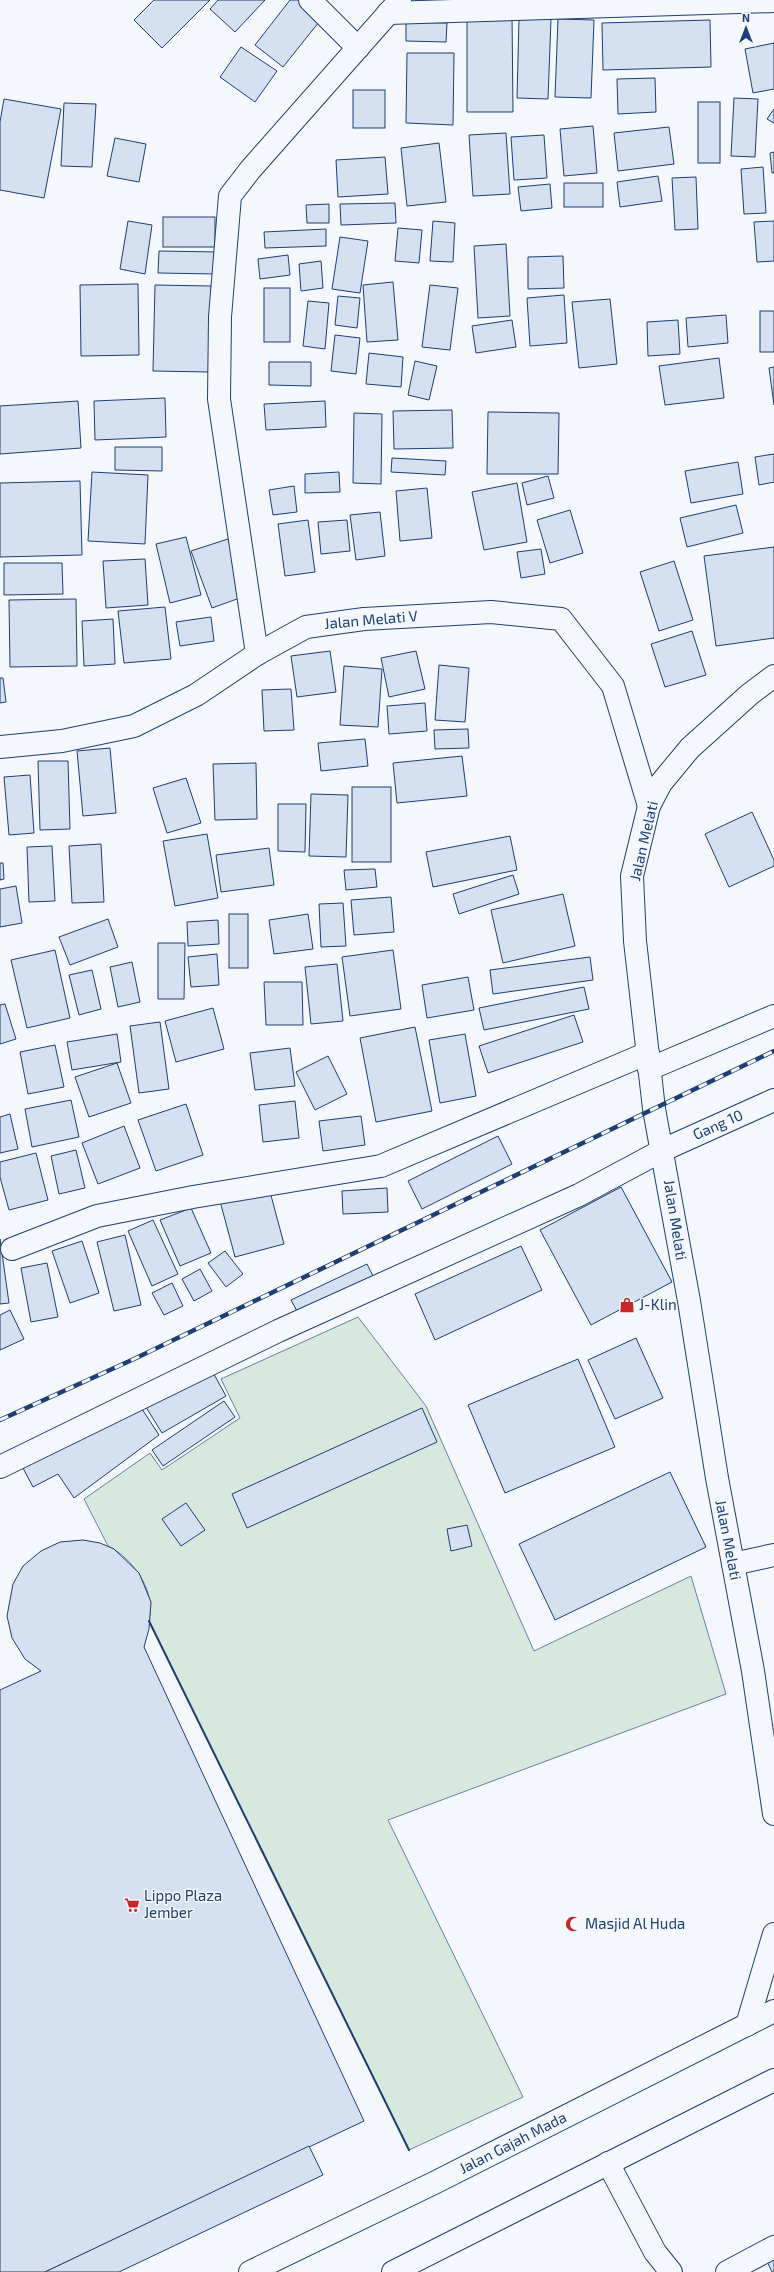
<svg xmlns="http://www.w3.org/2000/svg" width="774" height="2272" font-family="'Exo 2',sans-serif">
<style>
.green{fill:#d7e8df;stroke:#687fa3}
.building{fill:#d5e0f0;stroke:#1d3f73}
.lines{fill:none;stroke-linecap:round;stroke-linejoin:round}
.minor-casing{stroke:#1d3f73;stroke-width:24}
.secondary-casing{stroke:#1d3f73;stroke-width:24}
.trunk-casing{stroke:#1d3f73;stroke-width:24}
.minor{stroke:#f4f7fb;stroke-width:22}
.secondary{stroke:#f4f7fb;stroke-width:22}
.trunk{stroke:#f4f7fb;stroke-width:22}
.rail-casing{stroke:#1d3f73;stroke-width:4.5}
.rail{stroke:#f4f7fb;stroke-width:3;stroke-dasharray:9;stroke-linecap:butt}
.wall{stroke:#1d3f73;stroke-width:2}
.labels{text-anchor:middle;stroke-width:3;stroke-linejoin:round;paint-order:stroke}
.street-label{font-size:15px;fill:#1d3f73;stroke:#f4f7fb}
.poi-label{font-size:15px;fill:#1d3f73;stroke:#f4f7fb;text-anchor:start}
</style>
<rect width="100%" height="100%" fill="#f4f7fb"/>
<path class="green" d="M 358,1317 L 426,1406 L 534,1651 L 691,1576 L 726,1694 L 388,1820 L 523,2097 L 409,2150 L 149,1621 C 150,1615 151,1608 150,1602 C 147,1579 128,1556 108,1546 L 84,1499 L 150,1453 L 162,1470 L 240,1418 L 221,1379 Z"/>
<g class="building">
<path d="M 154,0 L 210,0 L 162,48 L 134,20 Z"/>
<path d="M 218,0 L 265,0 L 235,32 L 210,9 Z"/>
<path d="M 290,0 L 301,0 L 323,17 L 283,67 L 255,45 Z"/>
<path d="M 467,16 L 512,16 L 513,112 L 467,112 Z"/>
<path d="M 519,19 L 551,19 L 548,99 L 517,98 Z"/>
<path d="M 558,19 L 594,20 L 591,98 L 555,97 Z"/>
<path d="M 710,20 L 711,67 L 603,70 L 602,23 Z"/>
<path d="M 406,22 L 447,23 L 446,42 L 406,41 Z"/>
<path d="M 774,43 L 774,89 L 753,93 L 745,49 Z"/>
<path d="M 241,47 L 277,71 L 255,102 L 220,77 Z"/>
<path d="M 407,53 L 454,53 L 453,125 L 406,123 Z"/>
<path d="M 655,78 L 656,112 L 618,114 L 617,79 Z"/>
<rect x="353" y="90" width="32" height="38"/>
<path d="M 734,98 L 758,99 L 755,157 L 731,156 Z"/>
<path d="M 4,99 L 61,109 L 44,198 L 0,190 L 0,122 Z"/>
<rect x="698" y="102" width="22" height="61"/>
<path d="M 64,103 L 96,104 L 92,167 L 61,166 Z"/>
<path d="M 774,109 L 774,123 L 767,119 Z"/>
<path d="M 593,126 L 597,173 L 564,176 L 560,129 Z"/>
<path d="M 669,127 L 674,164 L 618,171 L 614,133 Z"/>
<path d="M 506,133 L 510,194 L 473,196 L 469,135 Z"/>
<path d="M 544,135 L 547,178 L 514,180 L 511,137 Z"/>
<path d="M 115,138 L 146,144 L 139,182 L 107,176 Z"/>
<path d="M 439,143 L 446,202 L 407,206 L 401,148 Z"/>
<path d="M 774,152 L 774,173 L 772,173 L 770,153 Z"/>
<path d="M 385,157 L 388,194 L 338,197 L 336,160 Z"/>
<path d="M 763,167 L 766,213 L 744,214 L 741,169 Z"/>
<path d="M 658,176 L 662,201 L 620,207 L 617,182 Z"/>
<path d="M 696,177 L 698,229 L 675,230 L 672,178 Z"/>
<rect x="564" y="183" width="39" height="24"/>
<path d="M 550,184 L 552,208 L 521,211 L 518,187 Z"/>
<path d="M 395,203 L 396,223 L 341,225 L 340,204 Z"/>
<path d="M 329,204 L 329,223 L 307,223 L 306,205 Z"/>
<rect x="163" y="217" width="52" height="30"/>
<path d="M 128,221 L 152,225 L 145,274 L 120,269 Z"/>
<path d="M 433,221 L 455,223 L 453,262 L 430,261 Z"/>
<path d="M 774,221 L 774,261 L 757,262 L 754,222 Z"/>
<path d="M 398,228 L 422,230 L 419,263 L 395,261 Z"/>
<path d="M 326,229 L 326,246 L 265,248 L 264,232 Z"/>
<path d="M 340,237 L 368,241 L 360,293 L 332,289 Z"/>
<path d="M 506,244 L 510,316 L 478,318 L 474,246 Z"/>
<path d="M 159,251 L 218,252 L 217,274 L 158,273 Z"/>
<path d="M 288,255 L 290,275 L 260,279 L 258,259 Z"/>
<path d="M 563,256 L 564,288 L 528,289 L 528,257 Z"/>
<path d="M 321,261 L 323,288 L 301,291 L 299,264 Z"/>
<path d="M 393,282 L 398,340 L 367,342 L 363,285 Z"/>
<path d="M 138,284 L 139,355 L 81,356 L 80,285 Z"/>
<path d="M 155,285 L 211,286 L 210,372 L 153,371 Z"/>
<path d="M 430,285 L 458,288 L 450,350 L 422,347 Z"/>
<rect x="264" y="288" width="26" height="54"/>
<path d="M 564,295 L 567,343 L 530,346 L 527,298 Z"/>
<path d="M 338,296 L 360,298 L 357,328 L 335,325 Z"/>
<path d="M 610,299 L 617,364 L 579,368 L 572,302 Z"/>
<path d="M 308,301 L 329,303 L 325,349 L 303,346 Z"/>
<rect x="760" y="311" width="14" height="41"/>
<path d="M 726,315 L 728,343 L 688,347 L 686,318 Z"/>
<path d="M 512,320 L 516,347 L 476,353 L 472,326 Z"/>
<path d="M 678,320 L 680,354 L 648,356 L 647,322 Z"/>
<path d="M 335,335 L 360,338 L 356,374 L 331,371 Z"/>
<path d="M 369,353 L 403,357 L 401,387 L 366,384 Z"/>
<path d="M 719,358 L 724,398 L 665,405 L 659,366 Z"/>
<path d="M 415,361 L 437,366 L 429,400 L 408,395 Z"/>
<path d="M 269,362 L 311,362 L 311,386 L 269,385 Z"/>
<path d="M 774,367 L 774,405 L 769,368 Z"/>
<path d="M 165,398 L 166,437 L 95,440 L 94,401 Z"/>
<path d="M 78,401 L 81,448 L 0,454 L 0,406 Z"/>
<path d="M 325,401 L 326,427 L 266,430 L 264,404 Z"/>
<path d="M 452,410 L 453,448 L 394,449 L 393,411 Z"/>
<path d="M 488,412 L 559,413 L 558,474 L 487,474 Z"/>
<path d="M 354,413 L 382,414 L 381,484 L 353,483 Z"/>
<path d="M 115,447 L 162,447 L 162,471 L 115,470 Z"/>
<path d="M 774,454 L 774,482 L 759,485 L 755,457 Z"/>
<path d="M 392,458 L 446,461 L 445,475 L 391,472 Z"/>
<path d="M 738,462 L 743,494 L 691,503 L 685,471 Z"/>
<path d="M 92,472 L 148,475 L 145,544 L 88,541 Z"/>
<path d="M 339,472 L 340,492 L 305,493 L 305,474 Z"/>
<path d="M 548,476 L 554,498 L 527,505 L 522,483 Z"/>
<path d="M 80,481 L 82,555 L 0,557 L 0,483 Z"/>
<path d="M 517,483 L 527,542 L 484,550 L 472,492 Z"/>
<path d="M 294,486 L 297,512 L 273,515 L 269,490 Z"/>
<path d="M 427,488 L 432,538 L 400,541 L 396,491 Z"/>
<path d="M 736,505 L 743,533 L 687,547 L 680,518 Z"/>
<path d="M 570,510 L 583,553 L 550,563 L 537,520 Z"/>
<path d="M 380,512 L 385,556 L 356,560 L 350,515 Z"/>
<path d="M 308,520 L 315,572 L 285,576 L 278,524 Z"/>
<path d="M 347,520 L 350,551 L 321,554 L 318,522 Z"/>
<path d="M 186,537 L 201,595 L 170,603 L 156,544 Z"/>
<path d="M 228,539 L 248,595 L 212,608 L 191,551 Z"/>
<path d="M 774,547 L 774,638 L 716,646 L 704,556 Z"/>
<path d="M 541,549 L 545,574 L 521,578 L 517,552 Z"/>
<path d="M 145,559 L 148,605 L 106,608 L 103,561 Z"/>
<path d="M 674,561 L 693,620 L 659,631 L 640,572 Z"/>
<path d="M 4,563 L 62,563 L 63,594 L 4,595 Z"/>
<path d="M 76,599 L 77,666 L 10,667 L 9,600 Z"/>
<path d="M 165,607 L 171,659 L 124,663 L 118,611 Z"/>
<path d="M 211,617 L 214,641 L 180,646 L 176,622 Z"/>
<path d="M 113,619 L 115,664 L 84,666 L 82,621 Z"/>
<path d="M 692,631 L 706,675 L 665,687 L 651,644 Z"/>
<path d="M 330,651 L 336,692 L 297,697 L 291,656 Z"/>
<path d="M 416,651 L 425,689 L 389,697 L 381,658 Z"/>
<path d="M 439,665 L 469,668 L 465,722 L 435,720 Z"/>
<path d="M 344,666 L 382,669 L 378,727 L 340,725 Z"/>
<path d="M 0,678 L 3,678 L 6,702 L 0,703 Z"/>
<path d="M 291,689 L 294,730 L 264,731 L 262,690 Z"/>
<path d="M 425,703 L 427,731 L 389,734 L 387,706 Z"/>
<path d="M 468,729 L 469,748 L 435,749 L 434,730 Z"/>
<path d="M 365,739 L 368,766 L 321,771 L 318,743 Z"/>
<path d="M 110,748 L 116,813 L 83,816 L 77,751 Z"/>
<path d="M 462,756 L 467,796 L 397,803 L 393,763 Z"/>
<path d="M 38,761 L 68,761 L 70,829 L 40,830 Z"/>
<path d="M 256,763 L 257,819 L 215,820 L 213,764 Z"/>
<path d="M 30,775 L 34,833 L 9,835 L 4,777 Z"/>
<path d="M 186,778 L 201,823 L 167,833 L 153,788 Z"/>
<rect x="352" y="787" width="39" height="75"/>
<path d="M 311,794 L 348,795 L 346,857 L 309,856 Z"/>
<path d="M 278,804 L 306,804 L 305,852 L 278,851 Z"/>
<path d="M 752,812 L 774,860 L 774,866 L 729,887 L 705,834 Z"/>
<path d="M 207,834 L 218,898 L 175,906 L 163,841 Z"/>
<path d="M 510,836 L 517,870 L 433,887 L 426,852 Z"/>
<path d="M 101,844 L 104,902 L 72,903 L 69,846 Z"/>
<path d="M 52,846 L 55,901 L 29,902 L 27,847 Z"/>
<path d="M 269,848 L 274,885 L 221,892 L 216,855 Z"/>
<path d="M 0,863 L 3,863 L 4,879 L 0,880 Z"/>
<path d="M 375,869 L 377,887 L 346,890 L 344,870 Z"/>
<path d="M 513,875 L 519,894 L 459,914 L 453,894 Z"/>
<path d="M 16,886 L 22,923 L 0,927 L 0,889 Z"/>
<path d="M 563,894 L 575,946 L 503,963 L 491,910 Z"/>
<path d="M 391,897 L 394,932 L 354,935 L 351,900 Z"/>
<path d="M 343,903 L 346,946 L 321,947 L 319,904 Z"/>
<rect x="229" y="914" width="19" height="54"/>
<path d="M 308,914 L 313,949 L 274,954 L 269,920 Z"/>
<path d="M 108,919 L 118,947 L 70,965 L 59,937 Z"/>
<path d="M 218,920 L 219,944 L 188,946 L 187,922 Z"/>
<path d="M 158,943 L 185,943 L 184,999 L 158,999 Z"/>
<path d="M 55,950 L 70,1018 L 27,1028 L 11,960 Z"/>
<path d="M 393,950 L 401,1009 L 350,1016 L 342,957 Z"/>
<path d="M 217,954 L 219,985 L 191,987 L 188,957 Z"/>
<path d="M 590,957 L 593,980 L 493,994 L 490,970 Z"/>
<path d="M 132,962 L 140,1002 L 118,1007 L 110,967 Z"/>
<path d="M 337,964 L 343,1021 L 311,1024 L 305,967 Z"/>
<path d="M 92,970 L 101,1009 L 79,1015 L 69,975 Z"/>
<path d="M 468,977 L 474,1010 L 427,1018 L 422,985 Z"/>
<path d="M 264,982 L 302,982 L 303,1025 L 266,1025 Z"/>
<path d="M 584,987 L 589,1009 L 484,1030 L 479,1008 Z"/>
<path d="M 5,1004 L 16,1039 L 0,1044 L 0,1005 Z"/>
<path d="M 213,1008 L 224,1049 L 176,1062 L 165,1021 Z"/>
<path d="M 574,1015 L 583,1042 L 488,1073 L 479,1046 Z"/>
<path d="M 160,1022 L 169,1089 L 139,1093 L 130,1026 Z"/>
<path d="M 415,1027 L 432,1111 L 376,1122 L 360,1038 Z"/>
<path d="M 117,1034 L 121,1062 L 72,1070 L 67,1042 Z"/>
<path d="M 465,1034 L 476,1096 L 440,1103 L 429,1040 Z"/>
<path d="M 55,1045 L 64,1087 L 28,1094 L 20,1052 Z"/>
<path d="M 290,1048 L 295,1086 L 255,1090 L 250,1053 Z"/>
<path d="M 328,1056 L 347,1094 L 315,1110 L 296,1072 Z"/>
<path d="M 117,1063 L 131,1103 L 89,1117 L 75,1077 Z"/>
<path d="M 71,1100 L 79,1137 L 32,1147 L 25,1109 Z"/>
<path d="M 295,1101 L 299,1138 L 263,1142 L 259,1105 Z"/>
<path d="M 186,1104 L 203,1155 L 156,1171 L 138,1120 Z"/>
<path d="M 10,1114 L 18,1149 L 0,1153 L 0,1117 Z"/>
<path d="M 361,1116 L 365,1145 L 323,1151 L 319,1121 Z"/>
<path d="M 124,1126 L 140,1168 L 98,1184 L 82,1143 Z"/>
<path d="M 498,1136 L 512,1164 L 422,1209 L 408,1181 Z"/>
<path d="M 76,1150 L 85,1188 L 59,1194 L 51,1156 Z"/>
<path d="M 36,1153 L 48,1200 L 9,1210 L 0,1177 L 0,1162 Z"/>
<path d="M 621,1187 L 672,1282 L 591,1325 L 540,1230 Z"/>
<path d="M 269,1188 L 284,1244 L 235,1257 L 220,1201 Z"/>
<path d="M 387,1188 L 388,1212 L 343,1214 L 342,1191 Z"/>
<path d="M 191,1208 L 211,1253 L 180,1266 L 160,1220 Z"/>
<path d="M 153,1220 L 178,1274 L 152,1286 L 128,1231 Z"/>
<path d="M 125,1235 L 141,1305 L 114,1311 L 97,1242 Z"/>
<path d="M 0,1239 L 9,1303 L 0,1304 Z"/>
<path d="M 82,1241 L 99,1293 L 70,1303 L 52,1251 Z"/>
<path d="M 521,1246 L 542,1290 L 435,1340 L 415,1294 Z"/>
<path d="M 225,1251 L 243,1274 L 226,1287 L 208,1263 Z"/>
<path d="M 47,1263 L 58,1317 L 31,1322 L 21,1268 Z"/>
<path d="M 367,1264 L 375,1280 L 299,1315 L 291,1300 Z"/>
<path d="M 200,1269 L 212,1291 L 194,1301 L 182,1279 Z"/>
<path d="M 172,1283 L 183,1306 L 164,1315 L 152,1293 Z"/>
<path d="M 10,1310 L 24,1339 L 0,1350 L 0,1315 Z"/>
<path d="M 636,1338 L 663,1398 L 615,1419 L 588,1360 Z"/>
<path d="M 578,1359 L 615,1447 L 505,1493 L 468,1405 Z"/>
<path d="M 210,1367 L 226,1396 L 162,1433 L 144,1404 Z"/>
<path d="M 224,1401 L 235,1417 L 163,1466 L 152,1450 Z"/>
<path d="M 140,1406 L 159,1435 L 74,1498 L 58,1474 L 33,1487 L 23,1468 Z"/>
<path d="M 422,1408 L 437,1442 L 247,1528 L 232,1494 Z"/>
<path d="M 670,1472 L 706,1547 L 555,1620 L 519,1544 Z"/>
<path d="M 186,1503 L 205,1530 L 181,1546 L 162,1519 Z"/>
<path d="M 467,1525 L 472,1546 L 451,1551 L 447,1529 Z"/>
<path d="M 83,1540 L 100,1543 L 114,1549 L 139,1573 L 151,1602 L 149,1629 L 144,1647 L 364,2121 L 45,2272 L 0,2272 L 0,1690 L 41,1671 L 25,1659 L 12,1638 L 7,1616 L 13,1584 L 23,1566 L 41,1551 L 60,1542 Z"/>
<path d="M 309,2146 L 323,2175 L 119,2272 L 45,2272 Z"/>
<path d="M 774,2255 L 774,2272 L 772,2272 L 766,2259 Z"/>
</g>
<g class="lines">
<g class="minor-casing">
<g id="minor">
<path d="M 310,0 L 358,48"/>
<path d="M 388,13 L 774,1"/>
<path d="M 257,654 L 219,399 L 220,317 L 230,196 L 250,170 L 400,0"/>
<path d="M 0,747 L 62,741 L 134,726 L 196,695 L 257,654 L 306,627 L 364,619 L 491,612 L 561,619 L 613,686 L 649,806"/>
<path d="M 649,1069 L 774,1016"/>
<path d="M 12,1249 L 97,1216 L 193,1197 L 381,1166 L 648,1053"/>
<path d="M 0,1467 L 278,1331 L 579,1195 L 663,1150 L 774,1100"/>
<path d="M 733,1564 L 774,1555"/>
<path d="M 608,2163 L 655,2252 L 671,2272"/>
<path d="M 727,2272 L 774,2247"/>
</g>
</g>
<g class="secondary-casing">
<g id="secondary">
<path d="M 774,676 L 750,694 L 690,748 L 661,783 L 649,806 L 632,876 L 635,941 L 654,1109 L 689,1301 L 717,1478 L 753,1671 L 774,1814"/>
<path d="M 747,2025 L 774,1934"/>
</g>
</g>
<g class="trunk-casing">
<g id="trunk">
<path d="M 250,2272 L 434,2183 L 774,2011"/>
<path d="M 393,2272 L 774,2080"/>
</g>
</g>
<use href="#minor" class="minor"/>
<use href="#secondary" class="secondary"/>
<use href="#trunk" class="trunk"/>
<g class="rail-casing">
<path id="rail" d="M 0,1420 L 134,1359 L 774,1051"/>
</g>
<use href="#rail" class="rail"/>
<path class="wall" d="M 149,1621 L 409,2150"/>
</g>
<defs>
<g id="shop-bare" transform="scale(1.2)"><path d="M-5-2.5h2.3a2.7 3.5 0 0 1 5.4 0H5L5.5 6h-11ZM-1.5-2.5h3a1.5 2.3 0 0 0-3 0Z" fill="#c62828" stroke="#f4f7fb" stroke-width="2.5" paint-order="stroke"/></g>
<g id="supermarket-bare" transform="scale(1.2)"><path d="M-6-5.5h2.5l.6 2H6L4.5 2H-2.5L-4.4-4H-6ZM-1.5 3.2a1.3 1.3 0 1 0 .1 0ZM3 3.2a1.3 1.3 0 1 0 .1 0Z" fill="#c62828" stroke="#f4f7fb" stroke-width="2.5" paint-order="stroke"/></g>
<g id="mosque-bare" transform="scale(1.2)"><path d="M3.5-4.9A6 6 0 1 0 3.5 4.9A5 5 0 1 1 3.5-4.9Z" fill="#c62828" stroke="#f4f7fb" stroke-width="2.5" paint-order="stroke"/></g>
</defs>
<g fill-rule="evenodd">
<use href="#shop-bare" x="627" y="1305"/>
<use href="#supermarket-bare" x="132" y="1905"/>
<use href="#mosque-bare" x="573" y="1924"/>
</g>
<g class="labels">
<g class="street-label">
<text transform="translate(371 620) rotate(-5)" y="5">Jalan Melati V</text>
<text transform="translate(644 841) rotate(-77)" y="5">Jalan Melati</text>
<text transform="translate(718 1125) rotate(-24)" y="5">Gang 10</text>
<text transform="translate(675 1220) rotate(81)" y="5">Jalan Melati</text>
<text transform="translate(728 1540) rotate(79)" y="5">Jalan Melati</text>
<text transform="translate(513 2143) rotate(-27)" y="5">Jalan Gajah Mada</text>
</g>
<g class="poi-label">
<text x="639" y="1310">J-Klin</text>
<text x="144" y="1901">Lippo Plaza<tspan x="144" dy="17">Jember</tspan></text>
<text x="585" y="1929">Masjid Al Huda</text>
</g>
</g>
<g transform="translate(746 28)" stroke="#f4f7fb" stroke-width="3" paint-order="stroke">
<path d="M0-3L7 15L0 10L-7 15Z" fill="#1d3f73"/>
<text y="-6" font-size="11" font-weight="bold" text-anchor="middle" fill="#1d3f73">N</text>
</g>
</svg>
